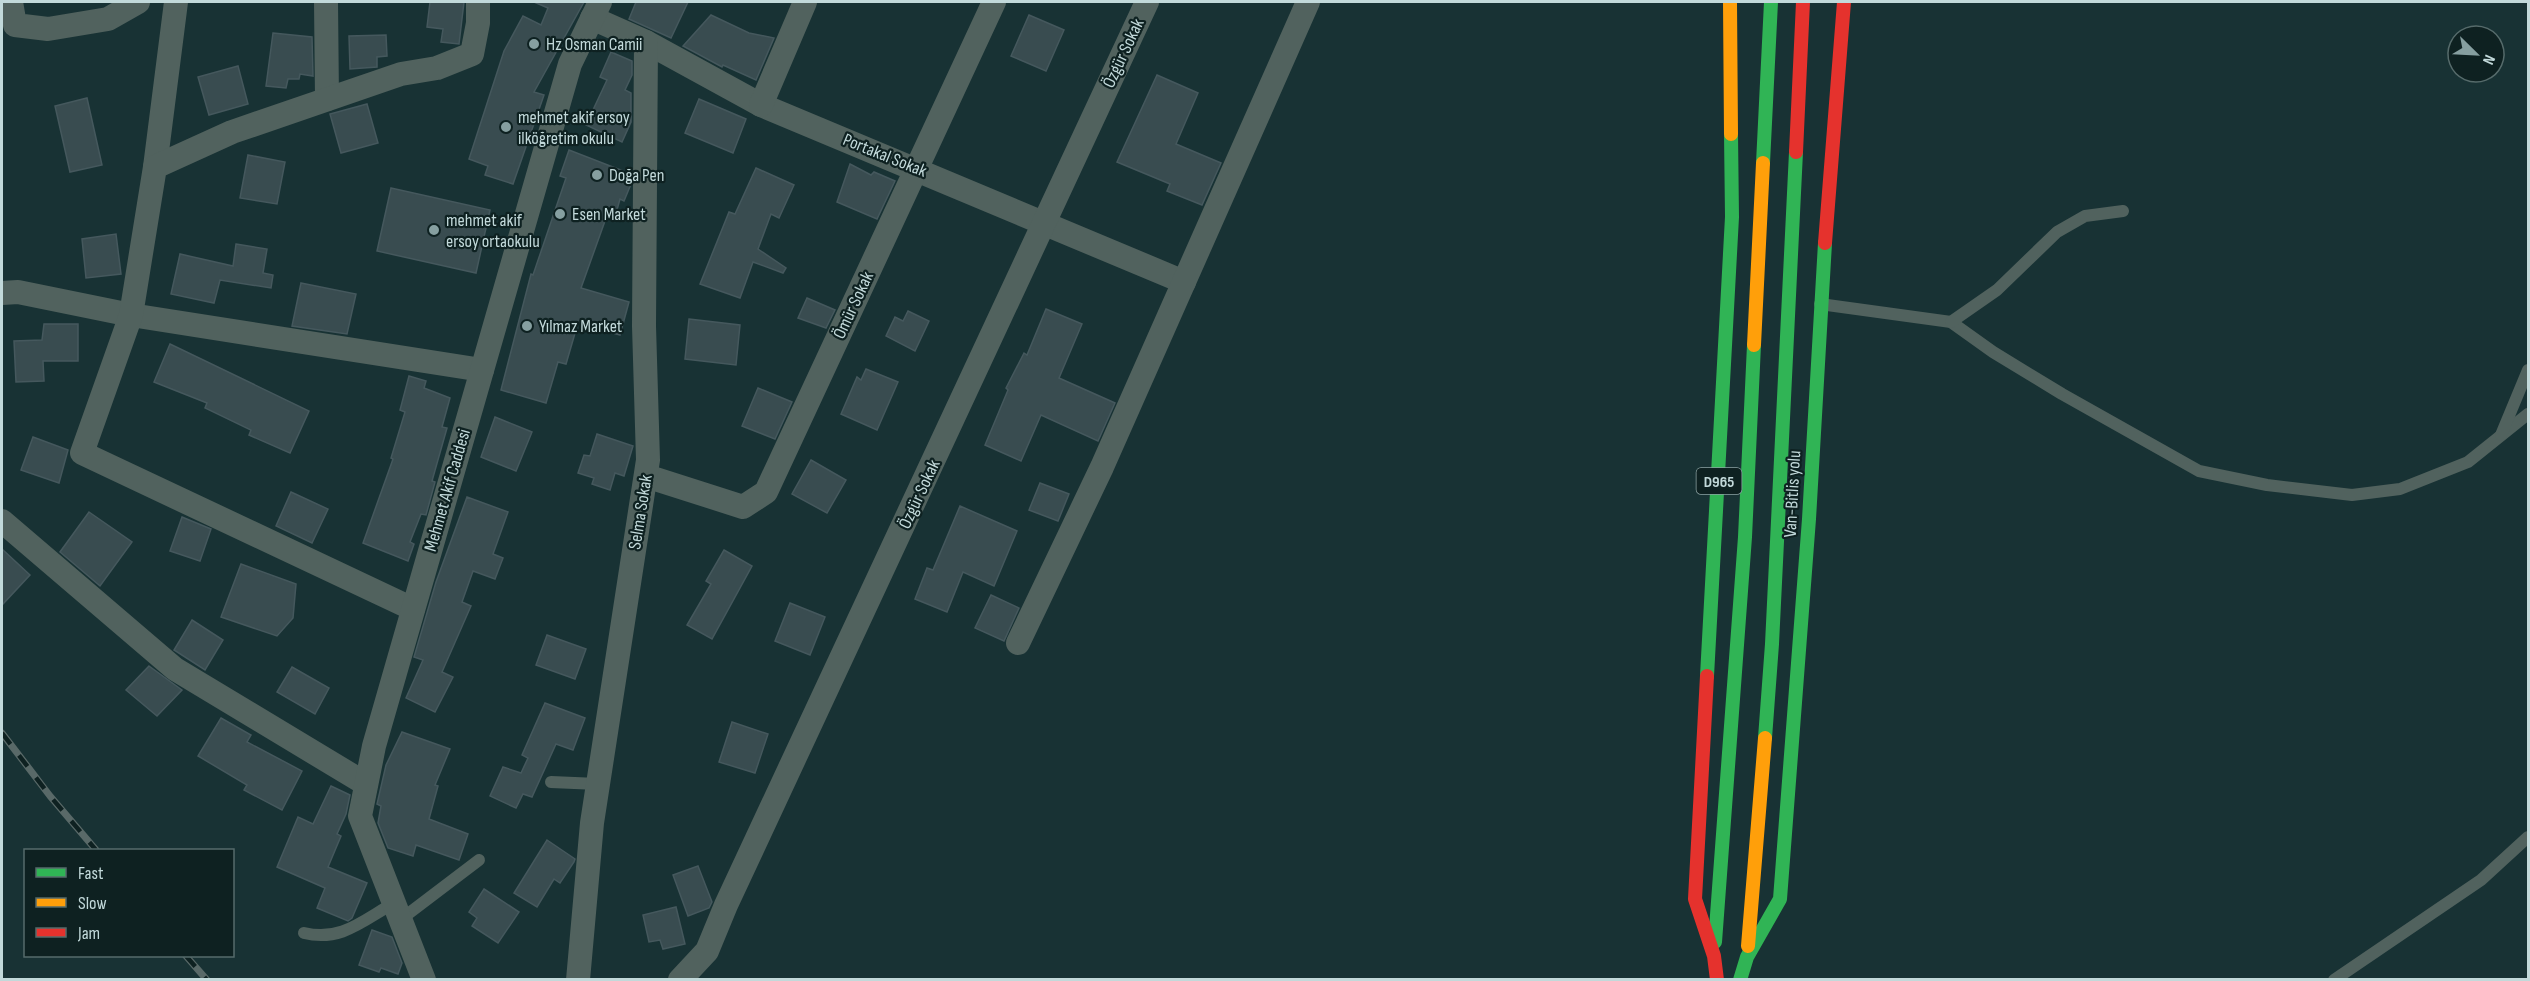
<svg xmlns="http://www.w3.org/2000/svg" width="2530" height="981" font-family="'Sofia Sans Condensed',sans-serif">
<style>
.building{fill:#394c50;stroke:#45585d;stroke-width:1.5}
.lines{fill:none;stroke-linecap:round;stroke-linejoin:round}
.lane{stroke:#51625e;stroke-width:12}
.street{stroke:#51625e;stroke-width:24}
.fast{stroke:#30b455;stroke-width:14}
.slow{stroke:#ff9f0a;stroke-width:14}
.jam{stroke:#e5322d;stroke-width:14}
.rail-casing{stroke:#596968;stroke-width:7}
.rail{stroke:#0e2121;stroke-width:4.5;stroke-dasharray:14;stroke-linecap:butt}
.poi-dot{fill:#869fa0;stroke:#0e2121;stroke-width:2}
.labels{text-anchor:middle;stroke-width:4.5;stroke-linejoin:round;paint-order:stroke}
.shield{fill:#0e2121;stroke:#8ca2a2;stroke-width:1.5}
.shield-label{font-size:16px;font-weight:bold;fill:#c2d9da}
.poi-label{font-size:18px;fill:#c2d9da;stroke:#0e2121;text-anchor:start}
.street-label{font-size:18px;fill:#c2d9da;stroke:#0e2121}
</style>
<rect width="100%" height="100%" fill="#183234"/>
<g class="building">
<path d="M 430,2 L 464,2 L 459,44 L 441,42 L 443,29 L 427,27 Z"/>
<path d="M 534,2 L 584,2 L 534,92 L 544,95 L 513,184 L 485,175 L 488,166 L 469,159 L 504,51 L 523,16 L 541,25 L 548,8 Z"/>
<path d="M 636,2 L 688,2 L 671,38 L 629,19 Z"/>
<path d="M 711,15 L 749,33 L 774,38 L 756,80 L 723,65 L 722,67 L 683,46 Z"/>
<path d="M 1029,15 L 1064,30 L 1046,71 L 1011,56 Z"/>
<path d="M 273,33 L 312,37 L 313,76 L 300,74 L 299,79 L 288,79 L 286,88 L 266,86 Z"/>
<path d="M 386,35 L 387,56 L 377,57 L 377,67 L 350,69 L 349,36 Z"/>
<path d="M 611,52 L 632,61 L 632,75 L 625,90 L 631,93 L 631,122 L 622,142 L 586,125 L 607,80 L 600,77 Z"/>
<path d="M 238,66 L 248,104 L 209,115 L 198,77 Z"/>
<path d="M 1157,75 L 1198,93 L 1176,144 L 1221,163 L 1202,205 L 1167,191 L 1170,184 L 1117,162 Z"/>
<path d="M 87,98 L 102,165 L 70,172 L 55,106 Z"/>
<path d="M 699,99 L 746,119 L 733,153 L 685,133 Z"/>
<path d="M 367,104 L 378,143 L 341,153 L 330,114 Z"/>
<path d="M 569,150 L 631,174 L 631,184 L 624,201 L 620,199 L 617,210 L 610,207 L 581,288 L 629,302 L 620,335 L 578,323 L 566,364 L 558,362 L 546,403 L 501,390 L 531,274 L 533,275 L 566,178 L 560,176 Z"/>
<path d="M 248,155 L 285,162 L 277,204 L 240,198 Z"/>
<path d="M 850,164 L 871,175 L 874,172 L 895,181 L 877,219 L 837,202 Z"/>
<path d="M 756,168 L 794,185 L 779,218 L 771,214 L 758,249 L 786,268 L 783,273 L 753,262 L 740,298 L 700,284 L 729,212 L 735,214 Z"/>
<path d="M 391,188 L 490,210 L 476,273 L 377,251 Z"/>
<path d="M 116,234 L 121,274 L 86,278 L 82,239 Z"/>
<path d="M 236,244 L 267,249 L 263,273 L 273,275 L 271,288 L 220,280 L 214,303 L 171,294 L 180,254 L 233,266 Z"/>
<path d="M 301,283 L 356,294 L 347,334 L 292,326 Z"/>
<path d="M 807,298 L 835,310 L 826,328 L 798,318 Z"/>
<path d="M 1046,309 L 1082,324 L 1059,378 L 1115,403 L 1098,441 L 1041,415 L 1021,461 L 985,445 L 1008,390 L 1006,388 L 1024,353 L 1027,355 Z"/>
<path d="M 908,311 L 929,321 L 915,351 L 886,336 L 895,317 L 903,321 Z"/>
<path d="M 689,319 L 740,325 L 736,365 L 685,359 Z"/>
<path d="M 44,324 L 78,324 L 78,361 L 43,361 L 44,381 L 16,382 L 14,341 L 42,340 Z"/>
<path d="M 170,344 L 309,411 L 290,453 L 249,435 L 251,430 L 205,408 L 207,403 L 154,382 Z"/>
<path d="M 866,369 L 898,382 L 877,430 L 841,414 L 857,377 L 861,380 Z"/>
<path d="M 409,376 L 426,381 L 424,388 L 450,398 L 442,427 L 447,428 L 432,481 L 435,482 L 426,515 L 421,514 L 410,542 L 414,544 L 408,561 L 363,543 L 393,459 L 391,458 L 405,412 L 400,410 Z"/>
<path d="M 758,388 L 792,402 L 775,439 L 742,426 Z"/>
<path d="M 495,417 L 532,432 L 516,471 L 481,457 Z"/>
<path d="M 597,434 L 633,446 L 624,476 L 615,473 L 610,490 L 592,484 L 594,478 L 578,473 L 584,455 L 590,456 Z"/>
<path d="M 33,437 L 68,450 L 59,483 L 21,470 Z"/>
<path d="M 811,460 L 846,480 L 827,513 L 792,494 Z"/>
<path d="M 1040,483 L 1069,494 L 1058,521 L 1029,510 Z"/>
<path d="M 291,492 L 328,509 L 312,543 L 276,526 Z"/>
<path d="M 467,497 L 508,512 L 493,554 L 503,558 L 495,579 L 473,571 L 462,602 L 471,606 L 442,672 L 453,677 L 435,712 L 406,698 L 423,660 L 414,657 L 436,582 Z"/>
<path d="M 960,506 L 1017,531 L 994,586 L 963,572 L 947,612 L 915,599 L 927,568 L 933,570 Z"/>
<path d="M 89,512 L 132,542 L 100,586 L 60,552 Z"/>
<path d="M 182,517 L 211,529 L 200,561 L 170,551 Z"/>
<path d="M 2,549 L 30,575 L 2,605 Z"/>
<path d="M 724,550 L 752,566 L 712,639 L 687,625 L 711,584 L 706,581 Z"/>
<path d="M 241,564 L 296,584 L 293,618 L 277,636 L 221,617 Z"/>
<path d="M 991,595 L 1019,608 L 1004,641 L 975,628 Z"/>
<path d="M 790,603 L 825,617 L 810,655 L 775,641 Z"/>
<path d="M 192,620 L 223,640 L 205,670 L 174,650 Z"/>
<path d="M 547,635 L 586,649 L 575,679 L 536,665 Z"/>
<path d="M 149,666 L 182,690 L 157,716 L 126,690 Z"/>
<path d="M 292,667 L 329,688 L 315,714 L 277,692 Z"/>
<path d="M 545,703 L 585,718 L 573,750 L 556,744 L 532,797 L 523,794 L 516,808 L 490,796 L 503,767 L 521,773 L 528,758 L 522,755 Z"/>
<path d="M 221,718 L 251,735 L 247,742 L 302,771 L 282,810 L 244,790 L 247,785 L 198,756 Z"/>
<path d="M 732,722 L 768,734 L 755,773 L 719,762 Z"/>
<path d="M 402,732 L 450,749 L 435,785 L 438,786 L 429,819 L 468,834 L 459,860 L 416,845 L 413,856 L 388,848 L 378,823 L 381,806 L 377,804 L 386,765 Z"/>
<path d="M 331,786 L 350,795 L 346,814 L 337,834 L 341,836 L 328,867 L 367,883 L 352,918 L 348,921 L 317,908 L 325,888 L 277,867 L 298,817 L 313,824 Z"/>
<path d="M 547,840 L 575,859 L 574,862 L 560,883 L 554,879 L 537,907 L 514,893 Z"/>
<path d="M 698,866 L 712,902 L 709,908 L 688,916 L 673,875 Z"/>
<path d="M 484,889 L 519,912 L 498,943 L 472,926 L 477,918 L 469,912 Z"/>
<path d="M 676,907 L 685,944 L 663,949 L 660,940 L 649,942 L 643,915 Z"/>
<path d="M 372,930 L 392,937 L 402,963 L 398,974 L 381,968 L 379,972 L 359,965 Z"/>
</g>
<g class="lines">
<g class="lane">
<path d="M 1820,304 L 1951,322 L 1993,352 L 2062,394 L 2199,471 L 2267,485 L 2352,495 L 2400,489 L 2468,462 L 2528,414"/>
<path d="M 1951,322 L 1997,290 L 2057,232 L 2085,216 L 2123,211"/>
<path d="M 2501,435 L 2528,370"/>
<path d="M 551,782 L 598,784"/>
<path d="M 400,920 L 479,860"/>
<path d="M 304,933 C 341,942 362,921 394,903"/>
<path d="M 2334,980 L 2481,880 L 2528,837"/>
</g>
<g class="street">
<path d="M 11,2 L 15,25 L 48,29 L 108,19 L 138,2"/>
<path d="M 326,2 L 327,99"/>
<path d="M 592,18 L 646,42 L 761,105 L 1184,282"/>
<path d="M 761,105 L 805,2"/>
<path d="M 155,167 L 176,2"/>
<path d="M 2,293 L 18,292 L 131,315 L 482,370"/>
<path d="M 646,476 L 743,507 L 766,492 L 994,2"/>
<path d="M 2,521 L 175,669 L 366,784"/>
<path d="M 413,609 L 82,453 L 131,315 L 155,167 L 232,132 L 401,74 L 437,68 L 472,54 L 478,23 L 478,2"/>
<path d="M 1018,643 L 1102,467 L 1308,2"/>
<path d="M 424,980 L 360,816 L 374,746 L 570,64 L 600,2"/>
<path d="M 578,980 L 592,823 L 648,460 L 644,326 L 646,42"/>
<path d="M 680,980 L 707,951 L 726,905 L 1147,2"/>
</g>
<g class="fast">
<path d="M 1763,163 L 1771,2"/>
<path d="M 1707,676 L 1732,217 L 1731,134"/>
<path d="M 1765,738 L 1772,644 L 1796,152"/>
<path d="M 1715,942 L 1745,537 L 1754,345"/>
<path d="M 1740,980 L 1747,957 L 1780,899 L 1809,519 L 1825,243"/>
</g>
<g class="slow">
<path d="M 1730,2 L 1731,134"/>
<path d="M 1754,345 L 1763,163"/>
<path d="M 1748,946 L 1765,738"/>
</g>
<g class="jam">
<path d="M 1796,152 L 1803,2"/>
<path d="M 1825,243 L 1844,2"/>
<path d="M 1707,676 L 1695,899 L 1714,956 L 1717,980"/>
</g>
<g class="rail-casing">
<g id="rail">
<path d="M 2,733 L 50,796 L 96,850"/>
<path d="M 186,956 L 207,980"/>
</g>
</g>
<use href="#rail" class="rail"/>
</g>
<g class="poi-dot">
<circle cx="534" cy="44" r="6"/>
<circle cx="506" cy="127" r="6"/>
<circle cx="597" cy="175" r="6"/>
<circle cx="560" cy="214" r="6"/>
<circle cx="434" cy="230" r="6"/>
<circle cx="527" cy="326" r="6"/>
</g>
<g class="labels">
<rect class="shield" x="1696.5" y="468" width="45" height="26" rx="4.5"/>
<g class="shield-label">
<text x="1719" y="487">D965</text>
</g>
<g class="poi-label">
<text x="546" y="50">Hz Osman Camii</text>
<text x="518" y="123">mehmet akif ersoy<tspan x="518" dy="21">ilköğretim okulu</tspan></text>
<text x="609" y="181">Doğa Pen</text>
<text x="572" y="220">Esen Market</text>
<text x="446" y="226">mehmet akif<tspan x="446" dy="21">ersoy ortaokulu</tspan></text>
<text x="539" y="332">Yılmaz Market</text>
</g>
<g class="street-label">
<text transform="translate(1123 53) rotate(-65)" y="6">Özgür Sokak</text>
<text transform="translate(885 155) rotate(22)" y="6">Portakal Sokak</text>
<text transform="translate(853 305) rotate(-65)" y="6">Ömür Sokak</text>
<text transform="translate(447 490) rotate(-74)" y="6">Mehmet Akif Caddesi</text>
<text transform="translate(919 494) rotate(-65)" y="6">Özgür Sokak</text>
<text transform="translate(1792 494) rotate(-87)" y="6">Van-Bitlis yolu</text>
<text transform="translate(640 512) rotate(-81)" y="6">Selma Sokak</text>
</g>
</g>
<rect width="2530" height="981" fill="none" stroke="#c2d9da" stroke-width="6"/>
<rect x="24" y="849" width="210" height="108" fill="#0e2121" stroke="#566b6b" stroke-width="1.5"/>
<rect x="36" y="868" width="30" height="9" fill="#30b455" stroke="#566b6b" stroke-width="1.5"/>
<text x="78" y="879" font-size="18" fill="#c2d9da">Fast</text>
<rect x="36" y="898" width="30" height="9" fill="#ff9f0a" stroke="#566b6b" stroke-width="1.5"/>
<text x="78" y="909" font-size="18" fill="#c2d9da">Slow</text>
<rect x="36" y="928" width="30" height="9" fill="#e5322d" stroke="#566b6b" stroke-width="1.5"/>
<text x="78" y="939" font-size="18" fill="#c2d9da">Jam</text>
<g transform="translate(2476 54) rotate(114)"><circle r="28" fill="#0e2121" stroke="#566b6b" stroke-width="1.5"/>
<path d="M0-4.5L10 22L0 15L-10 22Z" fill="#869fa0"/>
<text y="-9" font-size="16" font-weight="bold" text-anchor="middle" fill="#c2d9da">N</text>
</g>
</svg>
